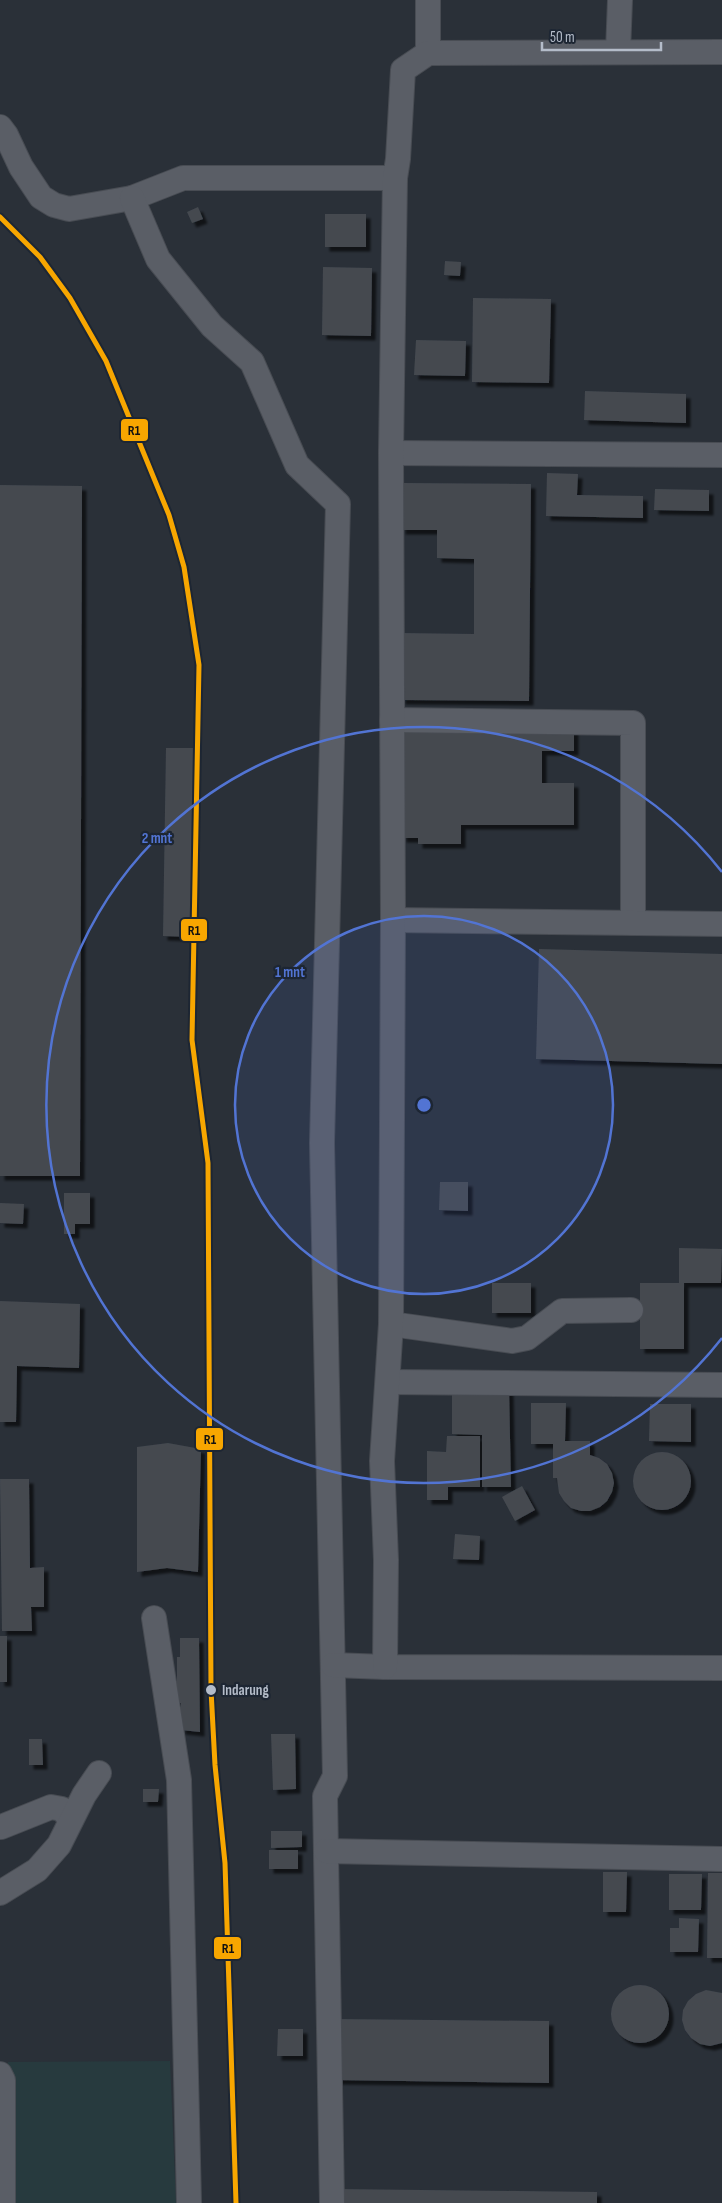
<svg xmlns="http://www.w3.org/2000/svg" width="722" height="2203" font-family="'Sofia Sans Condensed',sans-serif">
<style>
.green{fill:#273a3e}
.building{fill:#444950;filter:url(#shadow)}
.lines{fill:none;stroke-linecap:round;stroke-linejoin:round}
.minor-casing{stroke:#484c53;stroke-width:26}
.minor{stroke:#5a5e66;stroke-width:24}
.rail-1-casing{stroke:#1d2633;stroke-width:9}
.rail-1{stroke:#f7a600;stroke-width:5}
.ring{fill:none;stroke:#5274d3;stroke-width:2.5}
.stop-dot{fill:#b4bcc9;stroke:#1d2633;stroke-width:2}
.labels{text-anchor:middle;stroke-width:4.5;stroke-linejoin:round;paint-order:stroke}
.stop-label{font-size:15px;font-weight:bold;fill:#b4bcc9;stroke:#1d2633;text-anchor:start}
.centre{fill:#5274d3;stroke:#1d2633;stroke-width:2.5}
.ring-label{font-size:15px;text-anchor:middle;font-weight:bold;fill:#5274d3;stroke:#1d2633;stroke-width:4.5;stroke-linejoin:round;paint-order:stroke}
.line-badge{stroke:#1d2633;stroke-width:2}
.pale-badge-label{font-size:14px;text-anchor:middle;font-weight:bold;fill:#111}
</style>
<defs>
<filter id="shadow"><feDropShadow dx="4.5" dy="4.5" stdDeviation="1" flood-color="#0009"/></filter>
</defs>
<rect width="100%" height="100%" fill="#2a3038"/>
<path class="green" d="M 170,2061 L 176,2203 L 7,2203 L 8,2062 Z"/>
<g class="building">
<path d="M 198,207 L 203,219 L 192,223 L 187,212 Z"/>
<rect x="325" y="214" width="41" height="33"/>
<path d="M 445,261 L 461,262 L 460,276 L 444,275 Z"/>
<path d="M 323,267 L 372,268 L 371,336 L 322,335 Z"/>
<path d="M 473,298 L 551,299 L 549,383 L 472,382 Z"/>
<path d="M 416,340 L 466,341 L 465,376 L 414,375 Z"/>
<path d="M 585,391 L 686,394 L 686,423 L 584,420 Z"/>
<path d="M 547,473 L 578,474 L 577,495 L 643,496 L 643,518 L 546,516 Z"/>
<path d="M 402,483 L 531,484 L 529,701 L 401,700 L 401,633 L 474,634 L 474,559 L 437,558 L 437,530 L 401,530 Z"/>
<path d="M 0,485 L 82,486 L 80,1176 L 0,1176 Z"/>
<path d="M 655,489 L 709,490 L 709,511 L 654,510 Z"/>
<path d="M 402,725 L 574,725 L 574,751 L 542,751 L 542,783 L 574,783 L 574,825 L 461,825 L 461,844 L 418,844 L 418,838 L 402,838 Z"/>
<path d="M 166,748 L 194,748 L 192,937 L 163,936 Z"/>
<path d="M 539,949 L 722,954 L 722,1064 L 536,1059 Z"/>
<path d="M 440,1182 L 468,1182 L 468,1211 L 439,1210 Z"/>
<path d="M 64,1193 L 90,1193 L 90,1224 L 75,1224 L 75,1234 L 64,1234 Z"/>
<path d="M 0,1203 L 24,1204 L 23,1224 L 0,1223 Z"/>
<path d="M 679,1248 L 722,1249 L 721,1283 L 684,1283 L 684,1349 L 640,1349 L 640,1283 L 679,1283 Z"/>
<rect x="492" y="1283" width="39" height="30"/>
<path d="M 0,1301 L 80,1304 L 79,1368 L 17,1366 L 16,1422 L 0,1422 Z"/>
<path d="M 452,1386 L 509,1387 L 511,1487 L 482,1487 L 482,1435 L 452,1434 Z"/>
<path d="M 531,1403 L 566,1403 L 565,1441 L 590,1441 L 590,1455 L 599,1458 L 607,1464 L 612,1473 L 614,1483 L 612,1492 L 607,1501 L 600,1507 L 590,1511 L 581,1511 L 571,1508 L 564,1501 L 559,1493 L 557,1478 L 553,1478 L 553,1444 L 531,1444 Z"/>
<path d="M 650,1404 L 691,1404 L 691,1442 L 649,1441 Z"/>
<path d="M 447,1436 L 480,1436 L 480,1487 L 448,1487 L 448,1500 L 427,1500 L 427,1451 L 446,1452 Z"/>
<path d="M 168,1443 L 201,1449 L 198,1572 L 167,1568 L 137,1572 L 137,1447 Z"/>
<circle cx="662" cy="1481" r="29"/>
<path d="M 0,1479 L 29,1479 L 30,1568 L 44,1567 L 44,1607 L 31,1607 L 32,1631 L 2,1631 Z"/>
<path d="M 522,1486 L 535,1510 L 515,1521 L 502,1497 Z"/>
<path d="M 455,1534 L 480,1536 L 479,1560 L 453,1559 Z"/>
<rect x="0" y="1636" width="7" height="46"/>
<path d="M 180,1638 L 199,1638 L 200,1732 L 181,1730 L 181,1703 L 177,1703 L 172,1681 L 177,1681 L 177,1657 L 180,1657 Z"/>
<path d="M 271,1734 L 295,1734 L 296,1789 L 273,1790 Z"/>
<path d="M 29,1739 L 42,1739 L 43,1765 L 29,1765 Z"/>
<path d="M 143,1789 L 159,1789 L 158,1802 L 143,1802 Z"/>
<path d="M 271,1831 L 302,1831 L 302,1847 L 271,1848 Z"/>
<rect x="269" y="1850" width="29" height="19"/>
<path d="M 603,1872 L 627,1872 L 626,1912 L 603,1912 Z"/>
<path d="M 708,1873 L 722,1873 L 722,1958 L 707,1958 Z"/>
<path d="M 669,1874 L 702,1874 L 701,1910 L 669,1910 Z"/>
<path d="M 679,1918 L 699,1919 L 698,1952 L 670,1952 L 670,1928 L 679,1928 Z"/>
<circle cx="640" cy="2014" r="29"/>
<path d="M 706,1990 L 722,1993 L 722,2043 L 710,2046 L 700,2044 L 691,2038 L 685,2030 L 682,2020 L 683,2010 L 688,2001 L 696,1994 Z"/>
<path d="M 333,2019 L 549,2021 L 549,2083 L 332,2080 Z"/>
<path d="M 278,2029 L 303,2029 L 303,2056 L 277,2056 Z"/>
<path d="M 336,2189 L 597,2192 L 597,2203 L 336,2203 Z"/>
</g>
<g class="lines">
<g class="minor-casing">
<g id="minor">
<path d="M 428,0 L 428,53"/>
<path d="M 618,52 L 620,0"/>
<path d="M 0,127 L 6,135 L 21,167 L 41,197 L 54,205 L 69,209 L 132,198 L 183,178 L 395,178"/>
<path d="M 132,198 L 158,259 L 212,326 L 252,362 L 297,465 L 338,504 L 322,1143 L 335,1776 L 325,1796 L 332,2203"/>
<path d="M 391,453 L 722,455"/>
<path d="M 392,720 L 633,723 L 633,923"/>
<path d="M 393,920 L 722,924"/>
<path d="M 391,1324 L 512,1341 L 527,1338 L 562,1311 L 631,1310"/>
<path d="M 388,1382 L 722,1385"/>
<path d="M 154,1618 L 179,1780 L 189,2203"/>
<path d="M 333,1665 L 385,1667 L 722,1668"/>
<path d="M 385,1667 L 386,1560 L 382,1461 L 391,1324 L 393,920 L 391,453 L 395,178 L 398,159 L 403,70 L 428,53 L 722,52"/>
<path d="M 1,1827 L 51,1807 L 62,1809 L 71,1820"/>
<path d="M 326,1851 L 722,1859"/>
<path d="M 0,1893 L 37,1870 L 59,1845 L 84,1795 L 99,1773"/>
<path d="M 0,2074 L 3,2080 L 3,2203"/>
</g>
</g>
<use href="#minor" class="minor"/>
<g class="rail-1-casing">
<path id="rail-1" d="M 0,217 L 40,257 L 70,298 L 106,361 L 169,515 L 184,567 L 199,665 L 192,1040 L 208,1163 L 211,1690 L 215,1765 L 225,1863 L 236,2203"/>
</g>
<use href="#rail-1" class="rail-1"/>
</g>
<circle cx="424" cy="1105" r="189" fill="#5274d3" fill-opacity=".12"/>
<g class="ring">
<circle cx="424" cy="1105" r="189"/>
<path d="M722 1338A378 378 0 1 1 722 872"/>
</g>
<circle class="stop-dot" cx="211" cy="1690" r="6"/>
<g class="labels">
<g class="stop-label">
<text x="222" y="1695">Indarung</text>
</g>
</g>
<circle cx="424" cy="1105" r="8" class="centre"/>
<g class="ring-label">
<text x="157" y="843">2 mnt</text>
<text x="290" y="977">1 mnt</text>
</g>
<g class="line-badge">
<rect x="120" y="418" width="29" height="24" rx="5" fill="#f7a600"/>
<rect x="180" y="918" width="28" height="24" rx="5" fill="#f7a600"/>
<rect x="195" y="1427" width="29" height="24" rx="5" fill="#f7a600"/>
<rect x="213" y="1936" width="29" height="24" rx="5" fill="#f7a600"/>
</g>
<g class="pale-badge-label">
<text x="134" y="435">R1</text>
<text x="194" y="935">R1</text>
<text x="210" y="1444">R1</text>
<text x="228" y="1953">R1</text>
</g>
<path d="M542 42v8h119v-8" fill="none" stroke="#b4bcc9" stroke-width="2.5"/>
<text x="550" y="42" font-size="15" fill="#b4bcc9" stroke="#1d2633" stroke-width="4" paint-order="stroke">50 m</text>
</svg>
